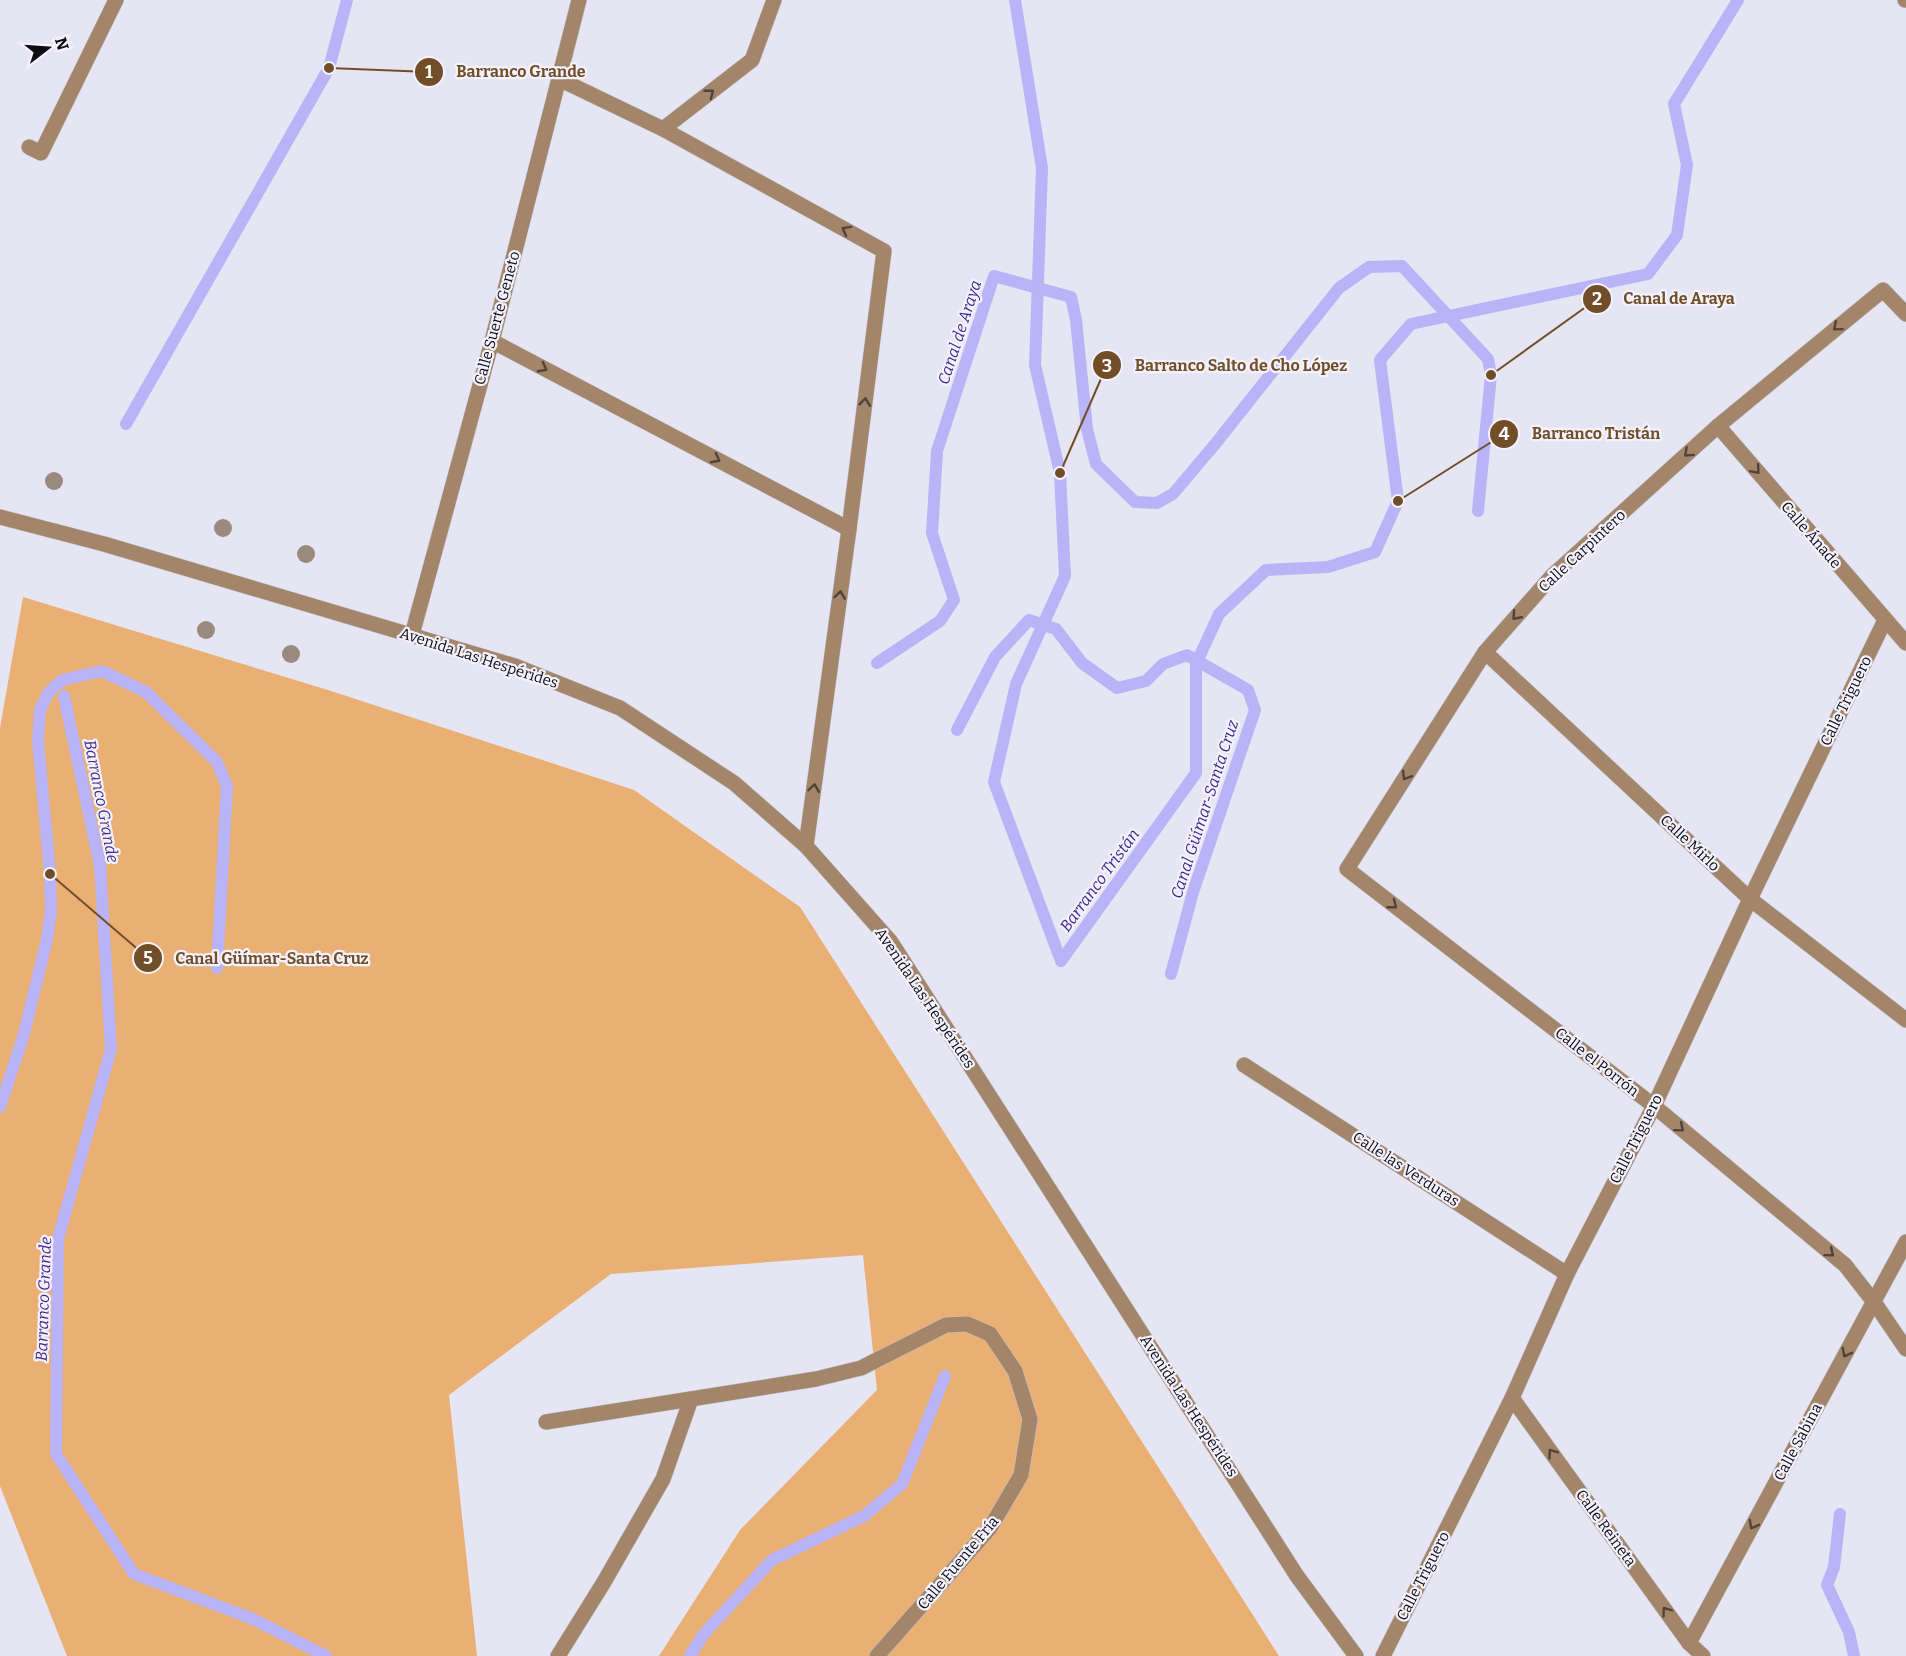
<svg xmlns="http://www.w3.org/2000/svg" width="1906" height="1656" font-family="Bitter,serif">
<style>
.green{fill:#e9af73}
.lines{fill:none;stroke-linecap:round;stroke-linejoin:round}
.stream{stroke:#b9b3f7;stroke-width:12}
.minor-casing{stroke:#c2c2cf;stroke-width:16}
.minor{stroke:#a38669;stroke-width:15}
.tree{fill:#99897e}
.oneway{stroke:#504339}
.labels{text-anchor:middle;stroke-width:4.5;stroke-linejoin:round;paint-order:stroke}
.street-label{font-size:15px;fill:#0c0c11;stroke:#f3f2fe}
.water-label{font-size:16px;font-style:italic;fill:#41298a;stroke:#f3f2fe}
.leader{fill:none;stroke:#724e28;stroke-width:2}
.callout-dot{fill:#724e28;stroke:#f3f2fe;stroke-width:2}
.mark-label{font-size:18px;text-anchor:middle;font-weight:bold;fill:#fff}
.callout-label{font-size:16px;text-anchor:middle;font-weight:bold;fill:#724e28;stroke:#f3f2fe;stroke-width:4.5;stroke-linejoin:round;paint-order:stroke}
</style>
<rect width="100%" height="100%" fill="#e5e5f3"/>
<path class="green" d="M 23,597 L 328,690 L 634,790 L 800,907 L 1279,1656 L 659,1656 L 740,1530 L 877,1390 L 863,1255 L 611,1274 L 449,1395 L 477,1656 L 67,1656 L 0,1486 L 0,728 Z"/>
<g class="lines">
<g class="stream">
<path d="M 1015,0 L 1042,168 L 1035,365 L 1060,473 L 1065,576 L 1016,684 L 994,782 L 1061,961"/>
<path d="M 126,424 L 329,68 L 347,0"/>
<path d="M 877,663 L 940,621 L 954,600 L 932,533 L 937,451 L 994,276 L 1071,297 L 1076,320 L 1087,429 L 1096,464 L 1135,502 L 1157,503 L 1173,494 L 1216,443 L 1339,288 L 1369,267 L 1402,266 L 1488,359 L 1491,375 L 1478,511"/>
<path d="M 64,696 L 100,866 L 111,1049 L 58,1239 L 56,1454 L 134,1574 L 253,1619 L 326,1656"/>
<path d="M 957,730 L 995,657 L 1029,620 L 1056,629 L 1082,663 L 1117,688 L 1146,681 L 1163,664 L 1187,655 L 1248,690 L 1255,710 L 1193,892 L 1171,974"/>
<path d="M 1061,961 L 1196,773 L 1196,664 L 1219,614 L 1266,570 L 1328,567 L 1375,552 L 1398,501 L 1380,360 L 1411,324 L 1648,274 L 1677,235 L 1687,165 L 1674,104 L 1738,0"/>
<path d="M 0,1107 L 24,1034 L 47,939 L 51,911 L 50,874 L 38,741 L 40,710 L 49,692 L 62,680 L 102,671 L 146,692 L 217,762 L 227,786 L 217,968"/>
<path d="M 1840,1514 L 1834,1567 L 1827,1585 L 1849,1632 L 1854,1656"/>
<path d="M 690,1656 L 703,1635 L 772,1560 L 864,1516 L 902,1484 L 945,1376"/>
</g>
<g class="minor-casing">
<g id="minor">
<path d="M 1905,0 L 1906,0"/>
<path d="M 559,79 L 663,129 L 884,251 L 849,529 L 806,846"/>
<path d="M 663,129 L 752,60 L 774,0"/>
<path d="M 29,147 L 41,153 L 116,0"/>
<path d="M 1906,314 L 1883,290 L 1718,426 L 1553,575 L 1485,652 L 1347,869 L 1654,1106 L 1845,1265 L 1874,1302 L 1906,1349"/>
<path d="M 492,341 L 849,529"/>
<path d="M 1718,426 L 1906,643"/>
<path d="M 0,517 L 104,544 L 515,666 L 620,708 L 734,783 L 806,846 L 891,942 L 1297,1576 L 1356,1656"/>
<path d="M 412,635 L 492,341 L 579,0"/>
<path d="M 1485,652 L 1750,899 L 1906,1020"/>
<path d="M 1244,1065 L 1567,1274"/>
<path d="M 1512,1398 L 1689,1643 L 1703,1656"/>
<path d="M 546,1422 L 816,1379 L 861,1368 L 946,1325 L 967,1324 L 990,1334 L 1015,1371 L 1030,1419 L 1021,1475 L 990,1528 L 877,1656"/>
<path d="M 1689,1643 L 1906,1242"/>
<path d="M 558,1656 L 604,1582 L 663,1479 L 691,1399"/>
<path d="M 1383,1656 L 1512,1398 L 1567,1274 L 1654,1106 L 1750,899 L 1885,620"/>
</g>
</g>
<use href="#minor" class="minor"/>
</g>
<g class="tree">
<circle cx="54" cy="481" r="9"/>
<circle cx="223" cy="528" r="9"/>
<circle cx="306" cy="554" r="9"/>
<circle cx="206" cy="630" r="9"/>
<circle cx="291" cy="654" r="9"/>
</g>
<defs><path id="oneway-chevron" d="M-2-3.5L2.5 0L-2 3.5" fill="none" stroke-width="1.6" stroke-linecap="round" stroke-linejoin="round" transform="scale(1.5)"/></defs>
<g class="oneway">
<use href="#oneway-chevron" transform="translate(710 93) rotate(-38)"/>
<use href="#oneway-chevron" transform="translate(846 230) rotate(-151)"/>
<use href="#oneway-chevron" transform="translate(1837 327) rotate(140)"/>
<use href="#oneway-chevron" transform="translate(543 368) rotate(28)"/>
<use href="#oneway-chevron" transform="translate(865 402) rotate(-83)"/>
<use href="#oneway-chevron" transform="translate(1688 453) rotate(138)"/>
<use href="#oneway-chevron" transform="translate(716 459) rotate(28)"/>
<use href="#oneway-chevron" transform="translate(1756 470) rotate(49)"/>
<use href="#oneway-chevron" transform="translate(840 595) rotate(-82)"/>
<use href="#oneway-chevron" transform="translate(1516 616) rotate(132)"/>
<use href="#oneway-chevron" transform="translate(1406 776) rotate(122)"/>
<use href="#oneway-chevron" transform="translate(814 788) rotate(-82)"/>
<use href="#oneway-chevron" transform="translate(1393 905) rotate(38)"/>
<use href="#oneway-chevron" transform="translate(1680 1128) rotate(40)"/>
<use href="#oneway-chevron" transform="translate(1830 1253) rotate(40)"/>
<use href="#oneway-chevron" transform="translate(1846 1353) rotate(118)"/>
<use href="#oneway-chevron" transform="translate(1552 1453) rotate(-126)"/>
<use href="#oneway-chevron" transform="translate(1753 1525) rotate(118)"/>
<use href="#oneway-chevron" transform="translate(1666 1611) rotate(-126)"/>
</g>
<g class="labels">
<g class="street-label">
<text transform="translate(497 318) rotate(-75)" y="5">Calle Suerte Geneto</text>
<text transform="translate(1811 535) rotate(49)" y="5">Calle Ánade</text>
<text transform="translate(1582 551) rotate(-43)" y="5">Calle Carpintero</text>
<text transform="translate(479 658) rotate(18)" y="5">Avenida Las Hespérides</text>
<text transform="translate(1846 701) rotate(-64)" y="5">Calle Triguero</text>
<text transform="translate(1690 843) rotate(43)" y="5">Calle Mirlo</text>
<text transform="translate(925 998) rotate(56)" y="5">Avenida Las Hespérides</text>
<text transform="translate(1597 1062) rotate(38)" y="5">Calle el Porrón</text>
<text transform="translate(1636 1139) rotate(-63)" y="5">Calle Triguero</text>
<text transform="translate(1406 1169) rotate(33)" y="5">Calle las Verduras</text>
<text transform="translate(1189 1406) rotate(57)" y="5">Avenida Las Hespérides</text>
<text transform="translate(1798 1442) rotate(-62)" y="5">Calle Sabina</text>
<text transform="translate(1606 1528) rotate(54)" y="5">Calle Reineta</text>
<text transform="translate(958 1563) rotate(-50)" y="5">Calle Fuente Fría</text>
<text transform="translate(1423 1576) rotate(-63)" y="5">Calle Triguero</text>
</g>
<g class="water-label">
<text transform="translate(959 332) rotate(-72)" y="6">Canal de Araya</text>
<text transform="translate(102 801) rotate(79)" y="6">Barranco Grande</text>
<text transform="translate(1204 809) rotate(-72)" y="6">Canal Güímar-Santa Cruz</text>
<text transform="translate(1099 880) rotate(-54)" y="6">Barranco Tristán</text>
<text transform="translate(43 1299) rotate(-88)" y="6">Barranco Grande</text>
</g>
</g>
<path class="leader" d="M329 68L429 72M1491 375L1597 299M1060 473L1107 365M1398 501L1504 434M50 874L148 958"/>
<g class="callout-dot">
<circle cx="329" cy="68" r="6"/>
<circle cx="1491" cy="375" r="6"/>
<circle cx="1060" cy="473" r="6"/>
<circle cx="1398" cy="501" r="6"/>
<circle cx="50" cy="874" r="6"/>
<circle cx="429" cy="72" r="15"/>
<circle cx="1597" cy="299" r="15"/>
<circle cx="1107" cy="365" r="15"/>
<circle cx="1504" cy="434" r="15"/>
<circle cx="148" cy="958" r="15"/>
</g>
<g class="mark-label">
<text x="429" y="78">1</text>
<text x="1597" y="305">2</text>
<text x="1107" y="372">3</text>
<text x="1504" y="440">4</text>
<text x="148" y="964">5</text>
</g>
<g class="callout-label">
<text x="521" y="77">Barranco Grande</text>
<text x="1679" y="304">Canal de Araya</text>
<text x="1241" y="371">Barranco Salto de Cho López</text>
<text x="1596" y="439">Barranco Tristán</text>
<text x="272" y="964">Canal Güímar-Santa Cruz</text>
</g>
<g transform="translate(48 48) rotate(73)" stroke="#f3f2fe" stroke-width="4.5" paint-order="stroke">
<path d="M0-4.5L10 22L0 15L-10 22Z" fill="#0c0c11"/>
<text y="-9" font-size="16" font-weight="bold" text-anchor="middle" fill="#0c0c11">N</text>
</g>
</svg>
